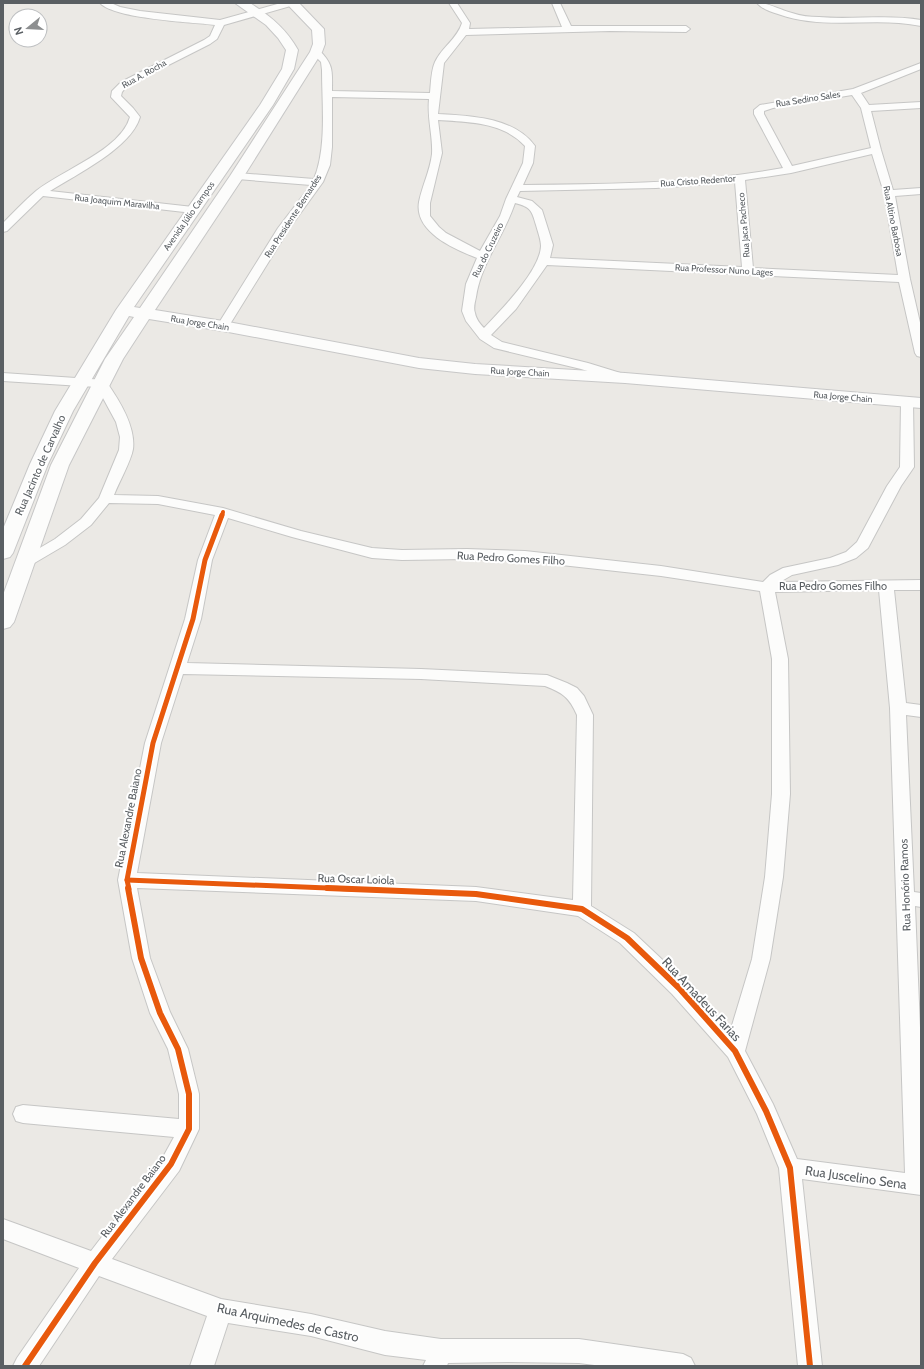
<svg xmlns="http://www.w3.org/2000/svg" width="924" height="1369" font-family="Cabin,sans-serif">
<style>
.lines{fill:none;stroke-linecap:round;stroke-linejoin:round}
.street-casing{stroke:#c6c6c5;stroke-width:2}
.secondary-casing{stroke:#c7c7c7;stroke-width:2}
.street{fill:#fcfcfb;fill-rule:evenodd}
.secondary{fill:#fcfcfb;fill-rule:evenodd}
.cycleway-far2-casing{stroke:#fff;stroke-width:6}
.cycleway-far1-casing{stroke:#fff;stroke-width:8}
.cycleway-casing{stroke:#fff;stroke-width:9}
.cycleway-far2{stroke:#e8590c;stroke-width:4}
.cycleway-far1{stroke:#e8590c;stroke-width:5}
.cycleway{stroke:#e8590c;stroke-width:6}
.labels{text-anchor:middle;stroke-width:4;stroke-linejoin:round;paint-order:stroke}
.far-street-label{font-size:9px;fill:#5a5f63;stroke:#fff}
.street-label{font-size:11px;fill:#5a5f63;stroke:#fff}
.near-street-label{font-size:13px;fill:#5a5f63;stroke:#fff}
</style>
<rect width="100%" height="100%" fill="#ebe9e5"/>
<g class="lines">
<g class="street-casing">
<g id="street">
<path d="M 100,3 L 111,3 L 120,7 L 140,11 L 220,20 L 281,3 L 295,3 L 294,5 L 224,25 L 217,39 L 210,44 L 127,86 L 122,92 L 121,96 L 133,108 L 140,117 C 131,148 77,174 50,191 L 193,207 L 198,210 L 197,212 L 193,213 L 43,196 L 7,231 L 3,232 L 3,223 C 14,212 24,201 36,191 C 62,170 121,150 130,117 L 111,97 L 112,91 L 121,82 L 204,40 L 210,36 L 215,25 C 191,22 115,19 100,3 Z"/>
<path d="M 449,3 L 457,3 L 470,23 L 469,29 L 562,27 L 552,3 L 560,3 L 571,26 L 686,26 L 690,29 L 686,32 L 610,31 L 466,35 L 444,63 L 438,114 C 471,116 514,117 535,146 L 533,163 L 523,185 C 610,184 697,184 783,168 L 754,114 L 754,110 L 760,105 L 853,89 L 921,63 L 921,69 L 861,93 L 869,105 L 921,102 L 921,108 L 871,111 L 881,150 L 893,190 L 921,188 L 921,194 L 895,196 L 910,279 L 921,327 L 921,357 L 917,356 L 915,353 L 899,282 L 547,265 L 516,309 L 491,335 L 502,342 L 588,363 L 627,375 L 629,378 L 627,381 L 623,382 L 581,369 L 494,348 L 480,339 L 466,321 L 462,311 L 466,284 L 477,258 C 454,249 414,232 419,202 C 422,186 430,171 432,154 C 433,136 427,118 429,99 L 332,97 L 332,147 L 330,165 L 323,182 L 289,229 L 227,329 L 219,329 L 217,326 L 278,228 L 311,185 L 237,179 L 232,176 L 237,173 L 314,179 C 327,147 322,104 322,70 L 321,62 L 311,52 L 313,50 L 319,50 C 334,65 332,71 332,91 L 430,93 C 431,83 431,71 435,62 C 442,47 457,39 462,23 ZM 852,95 L 861,108 L 871,148 L 792,166 L 764,114 L 764,111 L 773,108 ZM 438,120 C 469,122 503,122 525,146 L 523,163 L 506,199 L 500,216 L 480,251 L 446,233 L 439,227 L 430,216 L 430,203 L 442,153 ZM 872,154 L 884,193 L 898,275 L 753,268 L 745,180 L 791,173 ZM 735,182 L 742,267 L 550,258 L 553,245 L 542,210 L 532,201 L 517,197 L 520,191 L 656,188 ZM 515,203 C 531,207 532,211 536,225 C 538,232 541,240 541,246 C 540,271 501,310 484,328 C 480,324 476,319 475,313 C 473,308 475,302 476,297 C 481,263 504,236 515,203 Z"/>
<path d="M 757,3 C 770,3 779,10 792,13 C 801,16 810,17 819,17 C 853,20 888,14 921,20 L 921,26 C 874,16 825,31 778,14 C 771,12 762,9 757,3 Z"/>
<path d="M 3,373 L 105,380 C 118,398 136,426 133,449 C 131,461 119,482 114,495 L 158,496 L 223,508 L 301,531 L 372,548 L 402,550 L 467,549 L 525,551 L 661,566 L 763,582 L 770,575 L 783,568 L 830,558 L 846,552 L 857,542 L 887,486 L 900,467 L 901,402 L 902,399 L 912,399 L 913,402 L 914,467 L 901,486 L 868,548 L 856,558 L 838,565 L 792,575 L 780,582 L 921,580 L 921,590 L 894,590 L 906,703 L 921,705 L 921,717 L 906,715 L 914,892 L 921,893 L 921,907 L 915,906 L 921,1052 L 921,1195 L 802,1179 L 822,1366 L 798,1366 L 779,1168 L 757,1114 L 728,1057 L 672,994 L 620,943 L 578,916 L 476,901 L 137,888 L 150,958 L 170,1012 L 188,1049 L 199,1094 L 199,1129 L 179,1171 L 112,1259 L 221,1299 L 311,1314 L 385,1331 L 441,1339 L 579,1339 L 683,1354 L 691,1358 L 695,1366 L 602,1366 L 579,1363 L 508,1362 L 448,1363 L 447,1366 L 423,1366 L 426,1360 L 385,1355 L 311,1336 L 228,1323 L 214,1366 L 190,1366 L 207,1316 L 99,1276 L 39,1366 L 13,1366 L 17,1358 L 79,1268 L 3,1239 L 3,1219 L 91,1251 L 163,1157 L 174,1137 L 23,1123 L 16,1121 L 13,1114 L 16,1107 L 23,1105 L 179,1119 L 179,1094 L 168,1049 L 150,1013 L 132,958 L 118,880 L 145,743 L 185,619 L 198,560 L 215,515 L 158,504 L 109,503 L 91,525 L 65,545 L 31,565 L 26,567 L 21,565 L 19,562 L 21,559 L 55,539 L 81,519 L 99,498 L 119,450 L 120,437 L 116,422 L 97,387 L 3,381 ZM 228,518 L 292,537 L 372,558 L 402,560 L 467,559 L 525,561 L 661,576 L 760,591 L 772,659 L 772,794 L 765,877 L 752,959 L 730,1032 L 686,982 L 634,933 L 591,906 L 593,715 L 584,696 L 577,688 L 567,683 L 547,675 L 421,669 L 187,663 L 201,619 L 212,560 ZM 879,590 L 890,708 L 905,1173 L 797,1159 L 773,1104 L 745,1051 L 770,959 L 783,877 L 790,794 L 788,659 L 775,592 ZM 183,674 L 421,679 L 545,686 C 563,693 569,697 577,715 L 573,900 L 476,887 L 137,873 L 161,743 Z"/>
</g>
</g>
<g class="secondary-casing">
<path id="secondary" d="M 235,3 L 250,3 L 253,5 C 272,17 287,30 298,50 L 294,69 L 273,105 L 134,307 L 140,308 L 230,176 L 310,52 L 313,44 L 312,30 L 286,3 L 299,3 L 324,29 L 325,44 L 322,52 L 244,176 L 155,310 L 223,321 L 419,358 L 475,364 L 625,373 L 921,398 L 921,408 L 625,383 L 475,374 L 419,368 L 223,331 L 149,319 L 123,359 L 69,465 L 14,622 L 10,627 L 3,629 L 3,595 L 51,465 L 105,359 L 134,317 L 129,316 L 73,411 L 48,464 L 13,553 L 10,557 L 3,559 L 3,529 L 30,464 L 55,411 L 116,310 L 260,105 L 282,69 L 286,50 L 278,38 L 266,25 Z"/>
</g>
<use href="#street" class="street"/>
<use href="#secondary" class="secondary"/>
<g class="cycleway-far2-casing">
<path id="cycleway-far2" d="M 222,516 L 223,512"/>
</g>
<g class="cycleway-far1-casing">
<g id="cycleway-far1">
<path d="M 127,880 L 352,889"/>
<path d="M 129,889 L 127,880 L 153,743 L 193,619 L 205,560 L 222,515"/>
</g>
</g>
<g class="cycleway-casing">
<g id="cycleway">
<path d="M 327,888 L 476,894 L 582,909 L 627,938 L 679,988 L 735,1051 L 766,1111 L 790,1168 L 810,1366"/>
<path d="M 25,1366 L 95,1263 L 171,1164 L 189,1129 L 189,1094 L 178,1049 L 160,1013 L 141,958 L 128,888"/>
</g>
</g>
<use href="#cycleway-far2" class="cycleway-far2"/>
<use href="#cycleway-far1" class="cycleway-far1"/>
<use href="#cycleway" class="cycleway"/>
</g>
<g class="labels">
<g class="far-street-label">
<text transform="translate(144 74) rotate(-29)" y="3">Rua A. Rocha</text>
<text transform="translate(808 99) rotate(-9)" y="3">Rua Sedino Sales</text>
<text transform="translate(698 181) rotate(-4)" y="3">Rua Cristo Redentor</text>
<text transform="translate(117 202) rotate(6)" y="3">Rua Joaquim Maravilha</text>
<text transform="translate(189 216) rotate(-55)" y="3">Avenida Júlio Campos</text>
<text transform="translate(293 216) rotate(-57)" y="3">Rua Presidente Bernardes</text>
<text transform="translate(893 221) rotate(79)" y="3">Rua Altino Barbosa</text>
<text transform="translate(744 225) rotate(-95)" y="3">Rua Jaca Pacheco</text>
<text transform="translate(488 250) rotate(-64)" y="3">Rua do Cruzeiro</text>
<text transform="translate(724 270) rotate(3)" y="3">Rua Professor Nuno Lages</text>
<text transform="translate(200 323) rotate(9)" y="3">Rua Jorge Chain</text>
<text transform="translate(520 372) rotate(3)" y="3">Rua Jorge Chain</text>
<text transform="translate(843 397) rotate(5)" y="3">Rua Jorge Chain</text>
</g>
<g class="street-label">
<text transform="translate(40 465) rotate(-66)" y="4">Rua Jacinto de Carvalho</text>
<text transform="translate(511 558) rotate(3)" y="4">Rua Pedro Gomes Filho</text>
<text x="833" y="590">Rua Pedro Gomes Filho</text>
<text transform="translate(128 818) rotate(-79)" y="4">Rua Alexandre Baiano</text>
<text transform="translate(356 879) rotate(2)" y="4">Rua Oscar Loiola</text>
<text transform="translate(905 885) rotate(-92)" y="4">Rua Honório Ramos</text>
<text transform="translate(133 1196) rotate(-53)" y="4">Rua Alexandre Baiano</text>
</g>
<g class="near-street-label">
<text transform="translate(702 999) rotate(47)" y="5">Rua Amadeus Farias</text>
<text transform="translate(856 1177) rotate(8)" y="5">Rua Juscelino Sena</text>
<text transform="translate(288 1322) rotate(12)" y="5">Rua Arquimedes de Castro</text>
</g>
</g>
<rect width="924" height="1369" fill="none" stroke="#5a5f63" stroke-width="8"/>
<g transform="translate(28 28) rotate(252)"><circle r="19" fill="#ffffff" stroke="#bdbfc1"/>
<path d="M0-3L7 15L0 10L-7 15Z" fill="#8d8f90"/>
<text y="-6" font-size="11" font-weight="bold" text-anchor="middle" fill="#5a5f63">N</text>
</g>
</svg>
